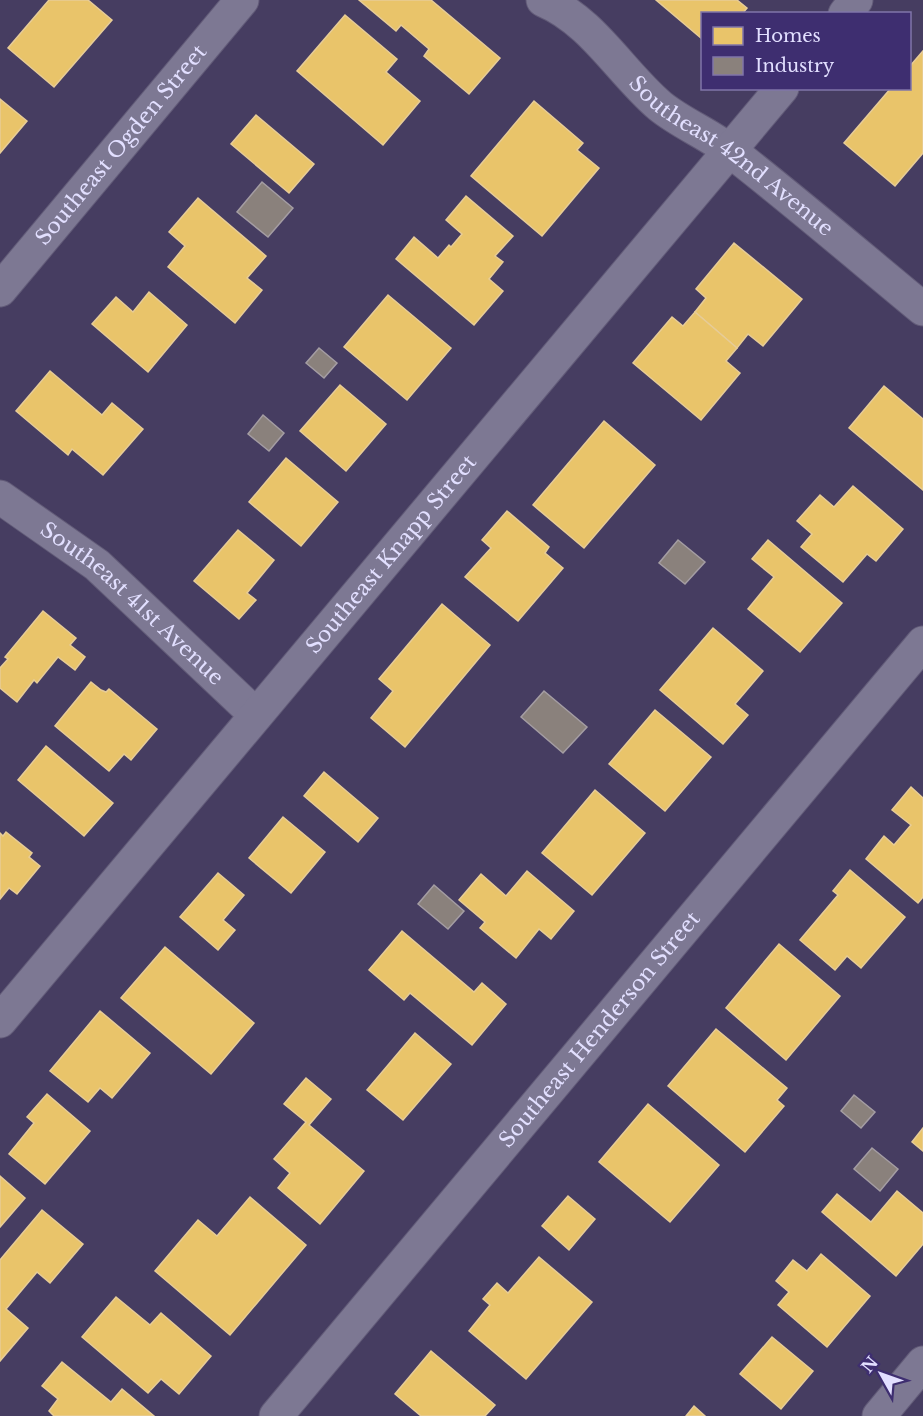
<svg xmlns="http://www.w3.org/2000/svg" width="923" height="1416" font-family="'Libre Baskerville',serif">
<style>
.homes{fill:#e9c46a;stroke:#e7cc97;stroke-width:1.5}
.industry{fill:#8a817c;stroke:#a49da3;stroke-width:1.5}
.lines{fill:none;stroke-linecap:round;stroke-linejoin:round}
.minor-casing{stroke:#625b78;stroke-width:35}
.minor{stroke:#7d7893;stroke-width:33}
.labels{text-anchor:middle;stroke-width:6;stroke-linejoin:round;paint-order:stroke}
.street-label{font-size:21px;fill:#e2dfff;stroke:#3e2e70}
</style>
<rect width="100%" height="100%" fill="#463d61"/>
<g class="homes">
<path d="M 49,0 L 88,0 L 112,20 L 54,87 L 8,48 Z"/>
<path d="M 359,0 L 431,0 L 500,58 L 469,94 L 424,56 L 429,49 L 401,25 L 396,31 Z"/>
<path d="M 656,0 L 737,0 L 747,8 L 742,14 L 702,14 L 702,39 Z"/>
<path d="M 345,15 L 397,59 L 386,72 L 420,101 L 383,145 L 297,71 Z"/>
<path d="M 923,51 L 923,153 L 895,186 L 844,143 L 891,88 L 910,88 L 910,66 Z"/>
<path d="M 0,99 L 27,121 L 0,153 Z"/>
<path d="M 534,101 L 583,143 L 577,150 L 599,168 L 542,236 L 471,176 Z"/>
<path d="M 256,115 L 314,164 L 289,193 L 231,144 Z"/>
<path d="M 466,196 L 513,236 L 495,256 L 503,262 L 489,279 L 503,291 L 474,325 L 396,259 L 414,237 L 438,258 L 449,245 L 451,247 L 462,234 L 446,220 Z"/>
<path d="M 198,198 L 266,256 L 247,278 L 262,290 L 235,323 L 168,267 L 185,246 L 169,232 Z"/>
<path d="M 734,243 L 802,299 L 763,346 L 748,334 L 737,348 L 695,312 L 706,298 L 696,289 Z"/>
<path d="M 149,292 L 187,325 L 148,372 L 92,324 L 116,297 L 133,312 Z"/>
<path d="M 388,295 L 451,348 L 407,400 L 344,347 Z"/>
<path d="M 695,312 L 737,348 L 726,361 L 740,373 L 701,420 L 633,363 L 672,317 L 683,326 Z"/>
<path d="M 50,371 L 102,415 L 112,403 L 143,429 L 103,475 L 72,449 L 68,455 L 16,411 Z"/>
<path d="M 340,385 L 386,424 L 346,471 L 300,431 Z"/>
<path d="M 884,386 L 923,419 L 923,490 L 849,428 Z"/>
<path d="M 604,421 L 655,465 L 584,548 L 533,505 Z"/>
<path d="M 286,458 L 338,502 L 301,546 L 249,502 Z"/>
<path d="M 853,486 L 903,529 L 876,561 L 867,554 L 843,582 L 801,547 L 812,534 L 797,521 L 820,495 L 834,507 Z"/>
<path d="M 507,511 L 549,547 L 545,553 L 563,568 L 518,621 L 465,577 L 491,548 L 482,540 Z"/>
<path d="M 238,530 L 274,560 L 247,593 L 256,600 L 239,619 L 194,581 Z"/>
<path d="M 768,540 L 842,603 L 800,652 L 748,609 L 774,577 L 752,559 Z"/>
<path d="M 442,604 L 490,645 L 405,747 L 371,718 L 393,691 L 379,679 Z"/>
<path d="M 43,611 L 76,638 L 70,645 L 85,657 L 75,670 L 58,657 L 37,683 L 34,680 L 17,702 L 0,688 L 0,668 L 8,659 L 5,657 Z"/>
<path d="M 713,628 L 763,671 L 735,704 L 748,715 L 723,744 L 660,690 Z"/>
<path d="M 91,682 L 101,690 L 106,692 L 109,689 L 157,729 L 131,760 L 124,754 L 109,771 L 55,726 Z"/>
<path d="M 655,710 L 711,757 L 665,811 L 609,764 Z"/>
<path d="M 46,746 L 113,803 L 84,836 L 18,780 Z"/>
<path d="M 324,772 L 378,818 L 358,842 L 304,796 Z"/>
<path d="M 911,787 L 923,798 L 923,897 L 918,903 L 866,859 L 884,836 L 894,845 L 911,825 L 892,810 Z"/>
<path d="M 595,790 L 645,833 L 592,895 L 542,853 Z"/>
<path d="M 283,817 L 325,852 L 291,893 L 249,858 Z"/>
<path d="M 6,832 L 32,853 L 29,857 L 40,866 L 17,894 L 9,888 L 0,899 L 0,833 L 3,836 Z"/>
<path d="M 850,870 L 905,917 L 861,968 L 847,956 L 835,970 L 800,940 L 838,895 L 833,891 Z"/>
<path d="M 527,871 L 574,911 L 551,939 L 539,929 L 516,958 L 480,928 L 485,922 L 459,900 L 481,874 L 506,896 Z"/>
<path d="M 218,873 L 244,895 L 223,920 L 235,930 L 218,950 L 180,917 Z"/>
<path d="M 402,931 L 474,992 L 482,983 L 506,1004 L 472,1045 L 410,993 L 404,1000 L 369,970 Z"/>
<path d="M 779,944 L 840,996 L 786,1060 L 726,1008 Z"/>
<path d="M 165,947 L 254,1023 L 211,1074 L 121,998 Z"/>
<path d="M 100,1011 L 150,1053 L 112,1098 L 100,1088 L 88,1102 L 50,1071 Z"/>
<path d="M 716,1029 L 787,1088 L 777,1100 L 784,1106 L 745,1152 L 668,1086 Z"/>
<path d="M 415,1033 L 451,1064 L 403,1120 L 367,1090 Z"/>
<path d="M 306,1078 L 331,1099 L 309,1125 L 364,1171 L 320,1224 L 278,1188 L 290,1173 L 274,1159 L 306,1122 L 284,1104 Z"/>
<path d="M 47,1094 L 90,1131 L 45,1184 L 9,1154 L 34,1123 L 27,1117 Z"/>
<path d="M 648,1104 L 719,1165 L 670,1222 L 599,1162 Z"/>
<path d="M 923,1128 L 923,1151 L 912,1142 Z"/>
<path d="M 0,1176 L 25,1198 L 0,1227 Z"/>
<path d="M 897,1191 L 923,1213 L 923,1244 L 896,1276 L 822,1212 L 837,1194 L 871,1222 Z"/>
<path d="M 568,1196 L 595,1219 L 569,1250 L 542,1226 Z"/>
<path d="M 250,1197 L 306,1245 L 230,1335 L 155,1271 L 198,1220 L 217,1236 Z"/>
<path d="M 42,1210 L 83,1244 L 50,1283 L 37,1272 L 6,1309 L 28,1328 L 0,1361 L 0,1260 Z"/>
<path d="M 821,1254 L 870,1296 L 827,1347 L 778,1305 L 789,1292 L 776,1281 L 793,1260 L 807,1271 Z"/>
<path d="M 539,1257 L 592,1302 L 526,1379 L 469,1331 L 490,1305 L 483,1299 L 497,1283 L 508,1293 Z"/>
<path d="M 116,1297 L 150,1325 L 161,1313 L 211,1356 L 179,1394 L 161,1379 L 148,1393 L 82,1337 Z"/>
<path d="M 772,1337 L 813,1371 L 781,1409 L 740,1374 Z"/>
<path d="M 431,1351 L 495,1405 L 485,1416 L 421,1416 L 395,1394 Z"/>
<path d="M 62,1362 L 111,1402 L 122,1389 L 154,1416 L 54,1416 L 49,1411 L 58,1399 L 42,1386 Z"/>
<path d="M 694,1406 L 705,1416 L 686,1416 Z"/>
</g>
<g class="industry">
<path d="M 262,182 L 293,208 L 268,237 L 237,212 Z"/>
<path d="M 319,348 L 337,363 L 324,378 L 306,363 Z"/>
<path d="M 263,415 L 284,433 L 269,451 L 248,434 Z"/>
<path d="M 678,540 L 705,562 L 685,584 L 659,563 Z"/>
<path d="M 544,691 L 587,727 L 563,753 L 521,717 Z"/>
<path d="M 434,885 L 464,911 L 448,929 L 418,904 Z"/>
<path d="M 854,1095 L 875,1112 L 861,1128 L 841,1111 Z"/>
<path d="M 872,1148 L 898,1169 L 880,1191 L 854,1169 Z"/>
</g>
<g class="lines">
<g class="minor-casing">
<g id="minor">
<path id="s1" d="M 543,0 C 593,21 620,72 660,106 C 682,124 711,135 733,153 C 797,203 860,257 923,309"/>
<path d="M 845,14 L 856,0"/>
<path id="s2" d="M 0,290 L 242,0"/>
<path id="s3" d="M 0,497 L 97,565 L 256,715"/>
<path id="s4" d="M 0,1021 L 782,88"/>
<path id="s5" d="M 276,1416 L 923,643"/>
<path d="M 879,1416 L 923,1363"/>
</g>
</g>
<use href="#minor" class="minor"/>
</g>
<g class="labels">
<g class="street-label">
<text dy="7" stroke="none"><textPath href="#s2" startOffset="189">Southeast Ogden Street</textPath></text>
<text dy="7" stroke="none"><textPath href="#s1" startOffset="246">Southeast 42nd Avenue</textPath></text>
<text dy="7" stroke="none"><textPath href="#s4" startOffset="609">Southeast Knapp Street</textPath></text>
<text dy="7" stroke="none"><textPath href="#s3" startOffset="170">Southeast 41st Avenue</textPath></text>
<text dy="7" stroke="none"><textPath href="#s5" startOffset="504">Southeast Henderson Street</textPath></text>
</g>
</g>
<rect x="701" y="12" width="210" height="78" fill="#3e2e70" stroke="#8075a9" stroke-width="1.5"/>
<rect x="713" y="27" width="30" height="18" fill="#e9c46a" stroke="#8075a9" stroke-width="1.5"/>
<text x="755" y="42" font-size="18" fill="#e2dfff">Homes</text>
<rect x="713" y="57" width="30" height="18" fill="#8a817c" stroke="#8075a9" stroke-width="1.5"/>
<text x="755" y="72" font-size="18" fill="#e2dfff">Industry</text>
<g transform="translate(881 1374) rotate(310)" stroke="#3e2e70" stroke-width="4.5" paint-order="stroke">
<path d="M0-4.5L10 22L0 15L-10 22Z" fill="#e2dfff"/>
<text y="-9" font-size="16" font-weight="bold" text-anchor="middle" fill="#e2dfff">N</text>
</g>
</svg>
